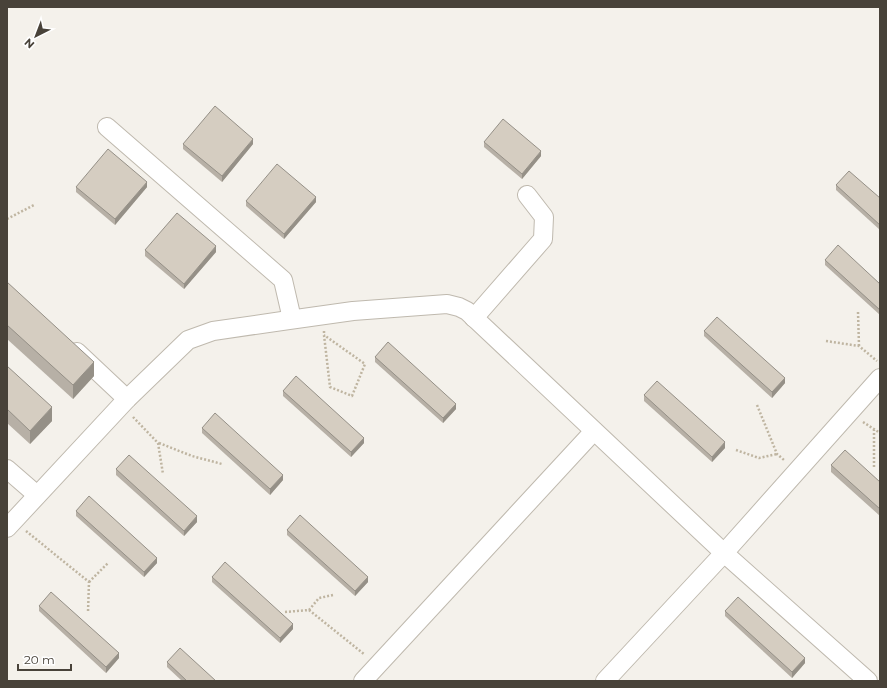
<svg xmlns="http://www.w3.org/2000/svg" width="887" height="688" font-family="Montserrat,sans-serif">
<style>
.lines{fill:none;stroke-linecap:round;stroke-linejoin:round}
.minor-casing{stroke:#bfb9ae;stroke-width:20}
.path{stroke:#bfb5a1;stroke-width:2.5;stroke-dasharray:2 2;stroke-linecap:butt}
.minor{stroke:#fff;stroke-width:18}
.wall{fill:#b7b0a6}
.shaded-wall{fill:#959087}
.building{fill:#d5cdc1;stroke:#959087}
</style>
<rect width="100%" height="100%" fill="#f4f1eb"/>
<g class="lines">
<g class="minor-casing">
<g id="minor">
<path d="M 107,127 L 283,280 L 292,319"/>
<path d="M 474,318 L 543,239 L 544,217 L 527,195"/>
<path d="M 77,352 L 127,399"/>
<path d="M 7,469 L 37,495"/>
<path d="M 7,528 L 127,399 L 188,340 L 213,331 L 289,320 L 353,311 L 447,304 L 459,307 L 467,311 L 724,553 L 868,681"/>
<path d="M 363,681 L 594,431"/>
<path d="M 605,681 L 724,553 L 880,378"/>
</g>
</g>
<g class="path">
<path d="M 7,219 L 34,205"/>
<path d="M 858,312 L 859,346"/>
<path d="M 324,331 L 324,335 L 330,387 L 352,396 L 365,364 L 324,335"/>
<path d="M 826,341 L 859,346 L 877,361"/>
<path d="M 757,405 L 777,454 L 784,460"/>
<path d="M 133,417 L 158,443 L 163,474"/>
<path d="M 863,422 L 880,433"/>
<path d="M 159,443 L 192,456 L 222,464"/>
<path d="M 736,450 L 759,458 L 777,454"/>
<path d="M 874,467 L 874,430"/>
<path d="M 26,531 L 89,582 L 88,612"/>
<path d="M 89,582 L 108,563"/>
<path d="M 309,610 L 365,655"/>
<path d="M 285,612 L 309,610 L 319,598 L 333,595"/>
</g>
<use href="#minor" class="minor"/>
</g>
<g class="wall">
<path d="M 484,142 L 541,156 L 522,179 L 484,147 Z"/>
<path d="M 183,144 L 253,144 L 222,182 L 183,149 Z"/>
<path d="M 836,185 L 880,198 L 880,230 L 836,190 Z"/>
<path d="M 76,187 L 147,187 L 115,225 L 76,192 Z"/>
<path d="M 246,201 L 316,202 L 284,239 L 246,206 Z"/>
<path d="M 145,250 L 216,252 L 184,289 L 145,256 Z"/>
<path d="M 825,260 L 880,284 L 880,315 L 825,265 Z"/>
<path d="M 7,282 L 94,376 L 73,399 L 7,339 Z"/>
<path d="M 704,331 L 785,383 L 772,398 L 704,336 Z"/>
<path d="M 375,357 L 456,409 L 443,423 L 375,362 Z"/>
<path d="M 7,366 L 52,421 L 30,444 L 7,423 Z"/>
<path d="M 283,391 L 364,443 L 351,457 L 283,396 Z"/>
<path d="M 644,395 L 725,448 L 712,462 L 644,401 Z"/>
<path d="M 202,428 L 283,480 L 270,495 L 202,433 Z"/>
<path d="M 831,465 L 880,482 L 880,516 L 831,472 Z"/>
<path d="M 116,469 L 197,522 L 184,536 L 116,475 Z"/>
<path d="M 76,511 L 157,563 L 144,577 L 76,516 Z"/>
<path d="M 287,530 L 368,582 L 355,596 L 287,535 Z"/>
<path d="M 212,577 L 293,629 L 280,643 L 212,582 Z"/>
<path d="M 39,606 L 119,658 L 106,673 L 39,611 Z"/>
<path d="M 725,611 L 805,663 L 792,678 L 725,616 Z"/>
<path d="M 167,662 L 216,681 L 182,681 L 167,667 Z"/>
</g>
<g class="shaded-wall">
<path d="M 253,139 L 253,144 L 222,182 L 222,176 Z"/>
<path d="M 541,151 L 541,156 L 522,179 L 522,174 Z"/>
<path d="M 147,182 L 147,187 L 115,225 L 115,219 Z"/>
<path d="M 316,197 L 316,202 L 284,239 L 284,234 Z"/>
<path d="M 216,246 L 216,252 L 184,289 L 184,284 Z"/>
<path d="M 94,362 L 94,376 L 73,399 L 73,385 Z"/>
<path d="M 785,378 L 785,383 L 772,398 L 772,392 Z"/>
<path d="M 456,404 L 456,409 L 443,423 L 443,418 Z"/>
<path d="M 52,407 L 52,421 L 30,444 L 30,431 Z"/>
<path d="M 364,438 L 364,443 L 351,457 L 351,452 Z"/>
<path d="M 725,442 L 725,448 L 712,462 L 712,457 Z"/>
<path d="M 283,475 L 283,480 L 270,495 L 270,489 Z"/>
<path d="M 197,516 L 197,522 L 184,536 L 184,531 Z"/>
<path d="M 157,558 L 157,563 L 144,577 L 144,572 Z"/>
<path d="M 368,577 L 368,582 L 355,596 L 355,591 Z"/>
<path d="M 293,624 L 293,629 L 280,643 L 280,638 Z"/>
<path d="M 119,653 L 119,658 L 106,673 L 106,667 Z"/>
<path d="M 805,658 L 805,663 L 792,678 L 792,672 Z"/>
</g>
<g class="building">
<path d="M 215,106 L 253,139 L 222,176 L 183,144 Z"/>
<path d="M 503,119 L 541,151 L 522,174 L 484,142 Z"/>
<path d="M 108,149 L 147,182 L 115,219 L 76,187 Z"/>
<path d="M 277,164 L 316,197 L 284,234 L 246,201 Z"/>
<path d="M 849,171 L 880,198 L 880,225 L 836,185 Z"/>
<path d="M 177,213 L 216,246 L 184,284 L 145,250 Z"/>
<path d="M 838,245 L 880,284 L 880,310 L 825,260 Z"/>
<path d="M 7,282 L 94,362 L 73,385 L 7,325 Z"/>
<path d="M 717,317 L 785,378 L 772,392 L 704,331 Z"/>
<path d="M 388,342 L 456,404 L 443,418 L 375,357 Z"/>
<path d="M 7,366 L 52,407 L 30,431 L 7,409 Z"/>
<path d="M 296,376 L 364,438 L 351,452 L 283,391 Z"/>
<path d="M 657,381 L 725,442 L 712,457 L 644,395 Z"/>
<path d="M 215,413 L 283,475 L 270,489 L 202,428 Z"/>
<path d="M 845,450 L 880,482 L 880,509 L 831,465 Z"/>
<path d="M 129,455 L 197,516 L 184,531 L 116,469 Z"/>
<path d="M 89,496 L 157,558 L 144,572 L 76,511 Z"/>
<path d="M 300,515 L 368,577 L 355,591 L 287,530 Z"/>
<path d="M 225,562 L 293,624 L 280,638 L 212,577 Z"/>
<path d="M 51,592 L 119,653 L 106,667 L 39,606 Z"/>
<path d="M 738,597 L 805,658 L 792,672 L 725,611 Z"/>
<path d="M 180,648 L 216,681 L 187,681 L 167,662 Z"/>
</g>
<rect width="887" height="688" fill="none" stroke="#484239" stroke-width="16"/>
<g transform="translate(36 36) rotate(222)" stroke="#ffffff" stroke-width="3" paint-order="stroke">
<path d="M0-3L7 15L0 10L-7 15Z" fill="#484239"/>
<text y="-6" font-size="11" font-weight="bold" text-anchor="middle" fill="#484239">N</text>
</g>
<path d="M18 664v6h53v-6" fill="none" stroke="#484239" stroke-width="2"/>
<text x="24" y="664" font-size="12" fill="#484239" stroke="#ffffff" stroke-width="3" paint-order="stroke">20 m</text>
</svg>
